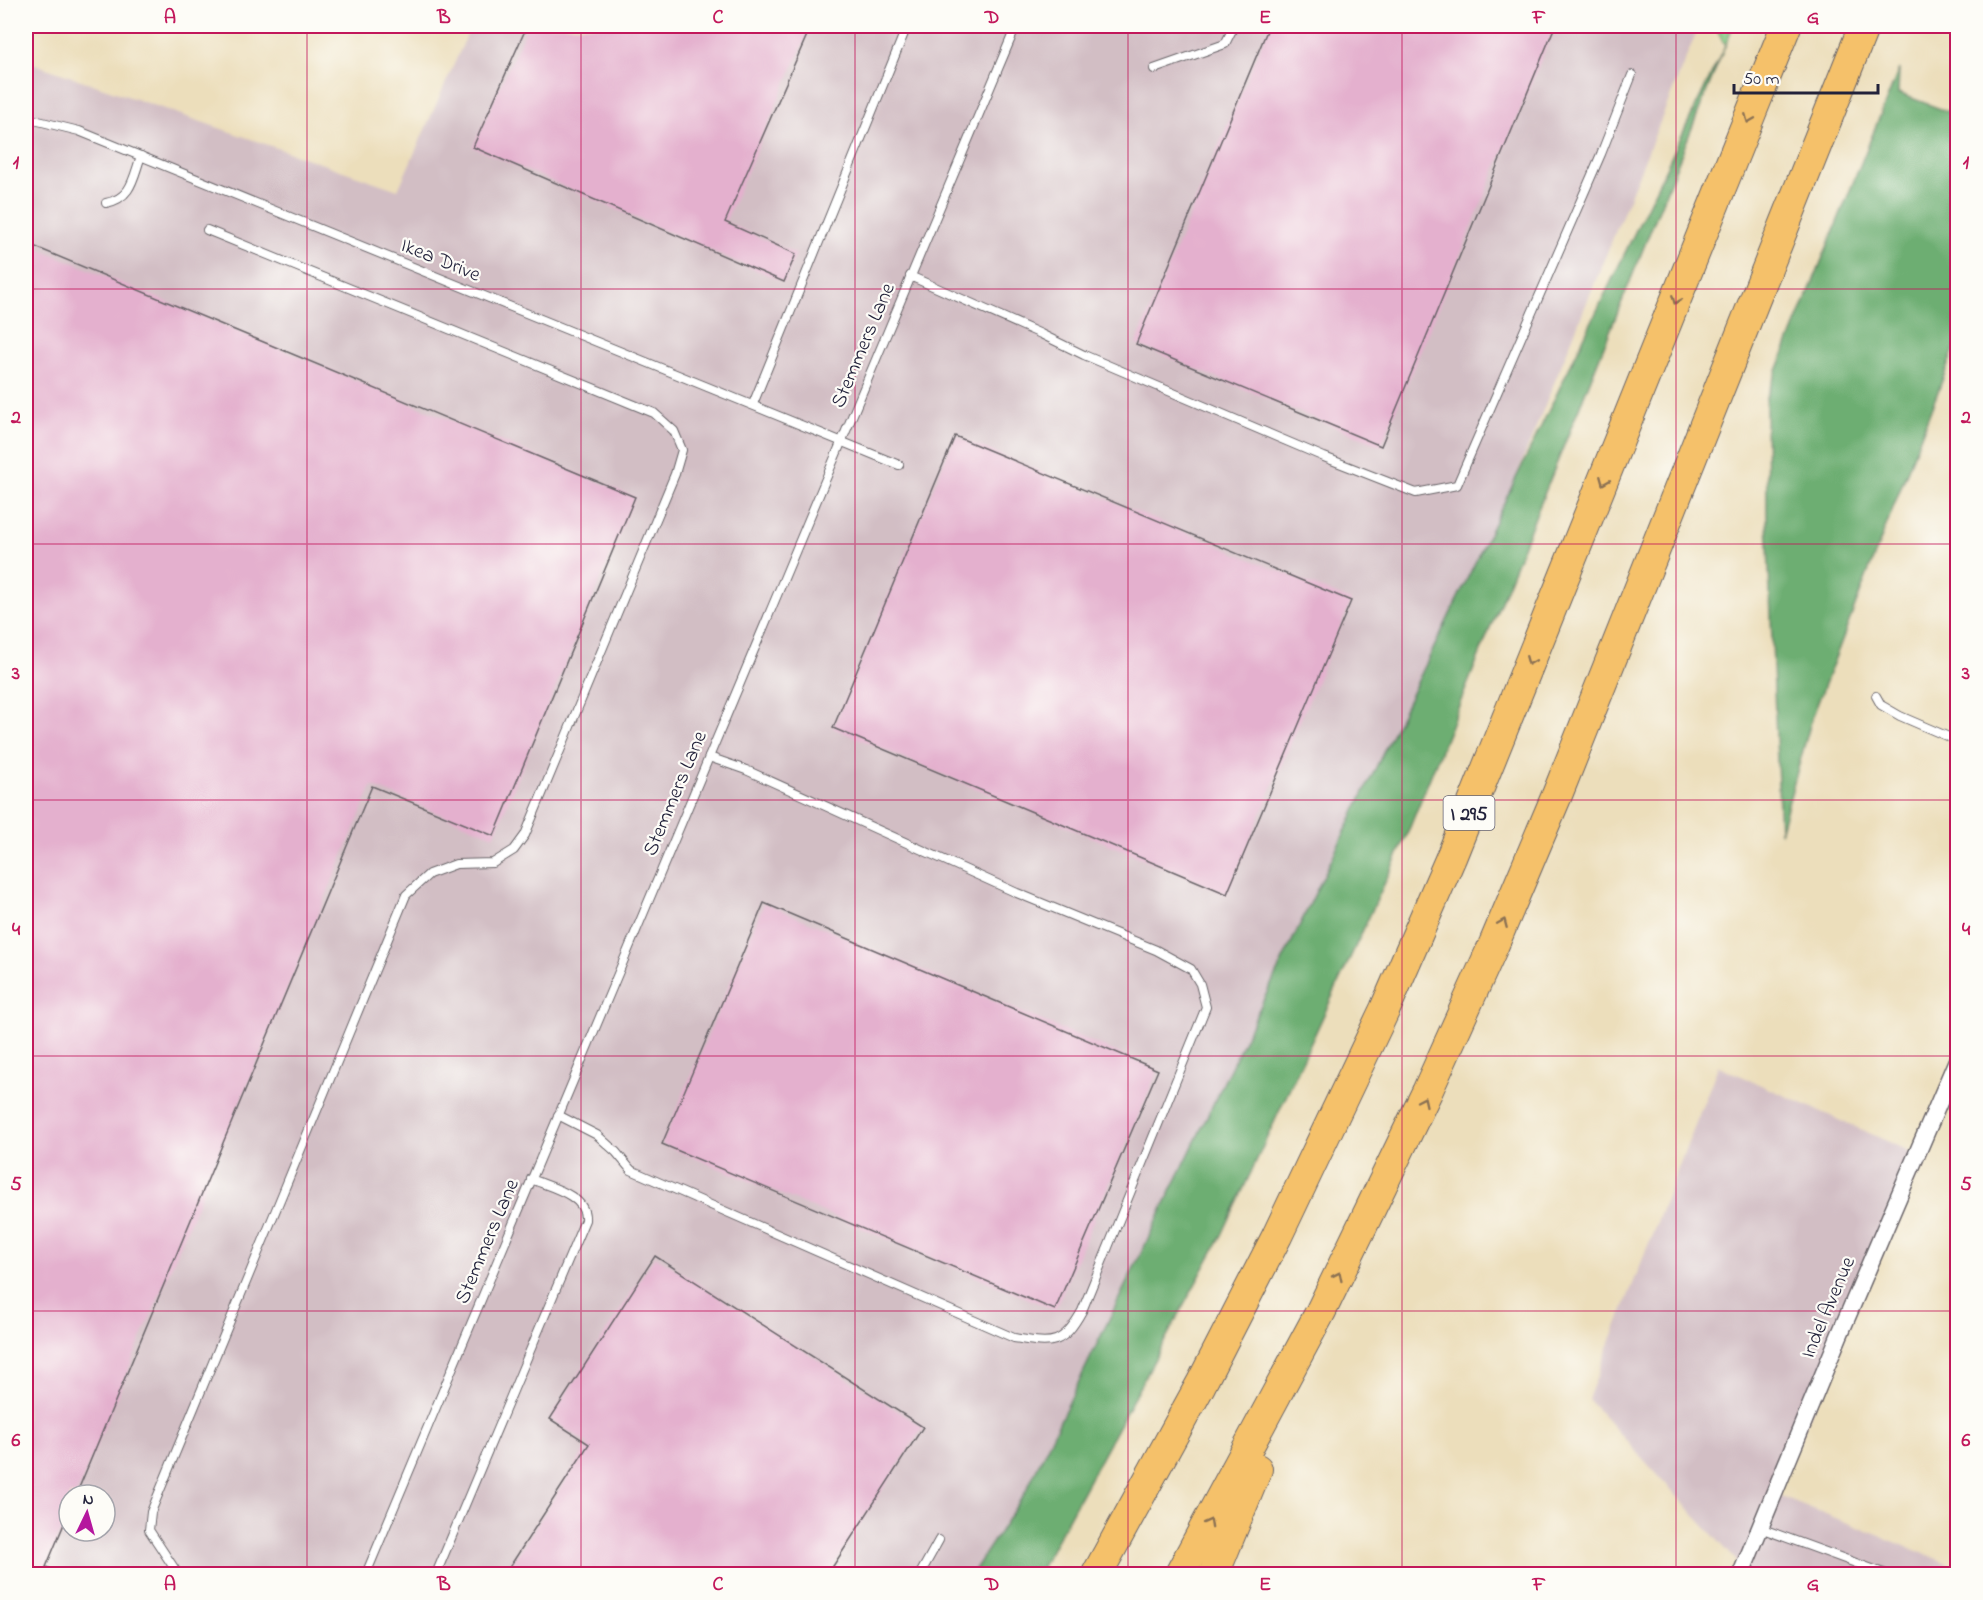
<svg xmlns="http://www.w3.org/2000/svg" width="1983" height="1600" font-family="'Indie Flower',sans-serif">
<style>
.industrial{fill:#d2bec4;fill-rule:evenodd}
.green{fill:#87ca84;stroke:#547660;stroke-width:1.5}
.forest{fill:#6dae72;stroke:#486856;stroke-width:1.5}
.building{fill:#e4b0ce}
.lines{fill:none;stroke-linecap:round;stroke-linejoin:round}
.service-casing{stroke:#696468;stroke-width:10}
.minor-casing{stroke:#696468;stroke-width:19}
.motorway-casing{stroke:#696468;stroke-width:32}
.service{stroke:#fff;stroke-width:8}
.minor{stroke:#fff;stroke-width:16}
.motorway{stroke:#f5c16b;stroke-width:30}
.oneway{stroke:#8c7253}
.grid{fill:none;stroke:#c2185b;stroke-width:1.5;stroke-opacity:0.55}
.labels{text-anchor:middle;stroke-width:4.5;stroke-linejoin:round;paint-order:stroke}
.shield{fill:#fdfcf7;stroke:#646373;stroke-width:1.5}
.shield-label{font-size:20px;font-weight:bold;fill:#22223b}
.street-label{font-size:21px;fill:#22223b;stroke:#fdfcf7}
.neatline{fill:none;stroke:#c2185b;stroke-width:2}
.grid-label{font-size:20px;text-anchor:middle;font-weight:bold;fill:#c2185b}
</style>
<rect width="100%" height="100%" fill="#fdfcf7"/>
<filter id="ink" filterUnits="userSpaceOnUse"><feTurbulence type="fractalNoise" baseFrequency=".0167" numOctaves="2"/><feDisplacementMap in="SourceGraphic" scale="12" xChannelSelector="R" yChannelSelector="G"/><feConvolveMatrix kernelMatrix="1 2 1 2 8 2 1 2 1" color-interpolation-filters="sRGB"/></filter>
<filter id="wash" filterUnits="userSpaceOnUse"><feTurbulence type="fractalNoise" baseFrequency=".008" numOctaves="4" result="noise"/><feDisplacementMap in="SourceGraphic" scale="24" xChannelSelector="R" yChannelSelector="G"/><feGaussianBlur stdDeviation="1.35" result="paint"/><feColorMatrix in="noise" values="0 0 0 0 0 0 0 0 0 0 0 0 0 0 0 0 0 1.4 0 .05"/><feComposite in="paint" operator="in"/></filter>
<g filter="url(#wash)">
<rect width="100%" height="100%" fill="#ecdebb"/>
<g class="industrial">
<path d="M 471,26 L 1699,26 L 1272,1078 L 1025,1493 L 972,1574 L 26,1574 L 26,61 L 398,190 ZM 69,1495 L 105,1495 L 105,1531 L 69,1531 Z"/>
<path d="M 1718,1066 L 1923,1157 L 1776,1494 L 1957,1567 L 1957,1574 L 1742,1574 L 1744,1569 L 1588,1399 Z"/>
</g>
<path class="green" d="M 1715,26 L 1733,26 L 1725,46 Z"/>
<g class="forest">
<path d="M 1725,46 L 1406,837 L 1222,1235 L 1038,1574 L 972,1574 L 1025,1493 Z"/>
<path d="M 1899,69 L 1898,93 L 1957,115 L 1957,342 L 1812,718 L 1780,833 L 1767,521 L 1766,398 Z"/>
</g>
<g id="blocks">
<g class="building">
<path d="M 527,26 L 811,26 L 725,222 L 796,254 L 784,282 L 473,147 Z"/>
<path d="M 1269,26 L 1555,26 L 1381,446 L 1136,344 Z"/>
<path d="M 26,243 L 635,497 L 494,836 L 372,786 L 76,1495 L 69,1495 L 69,1512 L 46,1567 L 63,1574 L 26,1574 Z"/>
<path d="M 955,436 L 1351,601 L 1227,894 L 833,728 Z"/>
<path d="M 764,903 L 1158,1070 L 1055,1310 L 662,1144 Z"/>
<path d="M 655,1256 L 923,1427 L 828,1574 L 505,1574 L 589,1444 L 550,1419 Z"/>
</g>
</g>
</g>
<g filter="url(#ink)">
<use href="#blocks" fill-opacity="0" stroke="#696468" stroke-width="1.5"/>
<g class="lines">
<g class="service-casing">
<g id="service">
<path d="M 1154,69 L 1225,44 L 1234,26"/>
<path d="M 26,118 L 79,131 L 899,465"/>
<path d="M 106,203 C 132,198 133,178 141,156"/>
<path d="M 910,276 L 1041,334 L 1084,355 L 1324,457 L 1416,493 L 1457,485 L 1601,154 L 1632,75"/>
<path d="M 753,404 L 907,26"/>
<path d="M 1876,696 L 1881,705 L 1900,716 L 1958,741"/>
<path d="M 558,1115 L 597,1135 L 616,1152 L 631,1170 L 1014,1338 C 1052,1344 1062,1347 1082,1311 L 1206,1007 L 1200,984 L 1191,969 L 1156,950 L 1017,893 L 746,770 L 709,757"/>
<path d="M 1760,1528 L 1886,1574"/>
<path d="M 178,1574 L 149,1530 L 151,1512 L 406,895 L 429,874 L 456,864 L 493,863 L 514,850 L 525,835 L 675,474 L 682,450 L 674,431 L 654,413 L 207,230"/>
<path d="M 366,1574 L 1016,26"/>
<path d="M 436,1574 L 585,1220 C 587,1195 550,1187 531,1179"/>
<path d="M 920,1574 L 939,1540"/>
</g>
</g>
<g class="minor-casing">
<path id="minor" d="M 1741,1574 L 1839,1336 L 1958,1058"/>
</g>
<g class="motorway-casing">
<g id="motorway">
<path d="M 1097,1574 L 1201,1384 L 1277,1236 L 1385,1009 L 1452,855 L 1786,26"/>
<path d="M 1180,1574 L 1321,1311 L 1427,1092 L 1494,944 L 1557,795 L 1864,26"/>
<path d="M 1214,1574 L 1257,1469"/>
</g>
</g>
<use href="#service" class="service"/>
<use href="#minor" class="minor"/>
<use href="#motorway" class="motorway"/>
</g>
<defs><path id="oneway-chevron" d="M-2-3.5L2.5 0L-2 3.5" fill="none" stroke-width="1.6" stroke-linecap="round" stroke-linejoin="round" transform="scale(1.5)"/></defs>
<g class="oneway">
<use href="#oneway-chevron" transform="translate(1749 119) rotate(112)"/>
<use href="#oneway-chevron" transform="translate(1676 300) rotate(112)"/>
<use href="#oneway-chevron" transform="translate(1604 481) rotate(112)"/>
<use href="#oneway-chevron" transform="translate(1530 661) rotate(112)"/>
<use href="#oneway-chevron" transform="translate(1503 923) rotate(-67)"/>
<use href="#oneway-chevron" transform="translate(1423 1101) rotate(-65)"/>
<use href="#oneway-chevron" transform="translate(1338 1276) rotate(-64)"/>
<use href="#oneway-chevron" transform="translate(1209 1523) rotate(-61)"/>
</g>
</g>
<path class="grid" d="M 307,26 L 307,1574M 581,26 L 581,1574M 855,26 L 855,1574M 1128,26 L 1128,1574M 1402,26 L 1402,1574M 1676,26 L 1676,1574M 26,289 L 1958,289M 26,544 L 1958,544M 26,800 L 1958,800M 26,1056 L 1958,1056M 26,1311 L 1958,1311"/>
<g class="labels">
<rect class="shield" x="1443.5" y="796" width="51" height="34" rx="4.5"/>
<g class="shield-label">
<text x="1469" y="820">I 295</text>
</g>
<g class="street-label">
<text transform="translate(441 259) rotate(22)" y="7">Ikea Drive</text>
<text transform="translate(862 345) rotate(-67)" y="7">Stemmers Lane</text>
<text transform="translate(674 793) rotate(-67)" y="7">Stemmers Lane</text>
<text transform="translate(486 1241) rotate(-67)" y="7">Stemmers Lane</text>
<text transform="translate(1827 1307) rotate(-67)" y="7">Indel Avenue</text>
</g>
</g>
<rect width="1983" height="1600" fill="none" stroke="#fdfcf7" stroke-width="66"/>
<g transform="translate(87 1513) rotate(5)"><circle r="28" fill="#fdfcf7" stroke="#a5a5ac" stroke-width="1.5"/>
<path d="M0-4.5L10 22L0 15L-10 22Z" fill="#b5179e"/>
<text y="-9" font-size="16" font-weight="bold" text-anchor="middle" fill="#22223b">N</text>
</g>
<path d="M1734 84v9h144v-9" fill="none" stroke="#22223b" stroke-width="3"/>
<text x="1743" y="84" font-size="18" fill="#22223b" stroke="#fdfcf7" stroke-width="4.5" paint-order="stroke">50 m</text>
<rect x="33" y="33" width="1917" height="1534" class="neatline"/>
<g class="grid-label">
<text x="170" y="23">A</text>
<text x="444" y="23">B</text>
<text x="718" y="23">C</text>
<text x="992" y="23">D</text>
<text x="1265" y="23">E</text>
<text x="1539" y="23">F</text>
<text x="1813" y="23">G</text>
<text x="16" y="168">1</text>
<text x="1966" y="168">1</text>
<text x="16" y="423">2</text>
<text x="1966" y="423">2</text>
<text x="16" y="679">3</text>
<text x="1966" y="679">3</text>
<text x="16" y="935">4</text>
<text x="1966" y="935">4</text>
<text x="16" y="1190">5</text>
<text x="1966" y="1190">5</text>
<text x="16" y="1446">6</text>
<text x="1966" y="1446">6</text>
<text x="170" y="1590">A</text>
<text x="444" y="1590">B</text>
<text x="718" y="1590">C</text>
<text x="992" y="1590">D</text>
<text x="1265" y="1590">E</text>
<text x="1539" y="1590">F</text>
<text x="1813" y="1590">G</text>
</g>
</svg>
